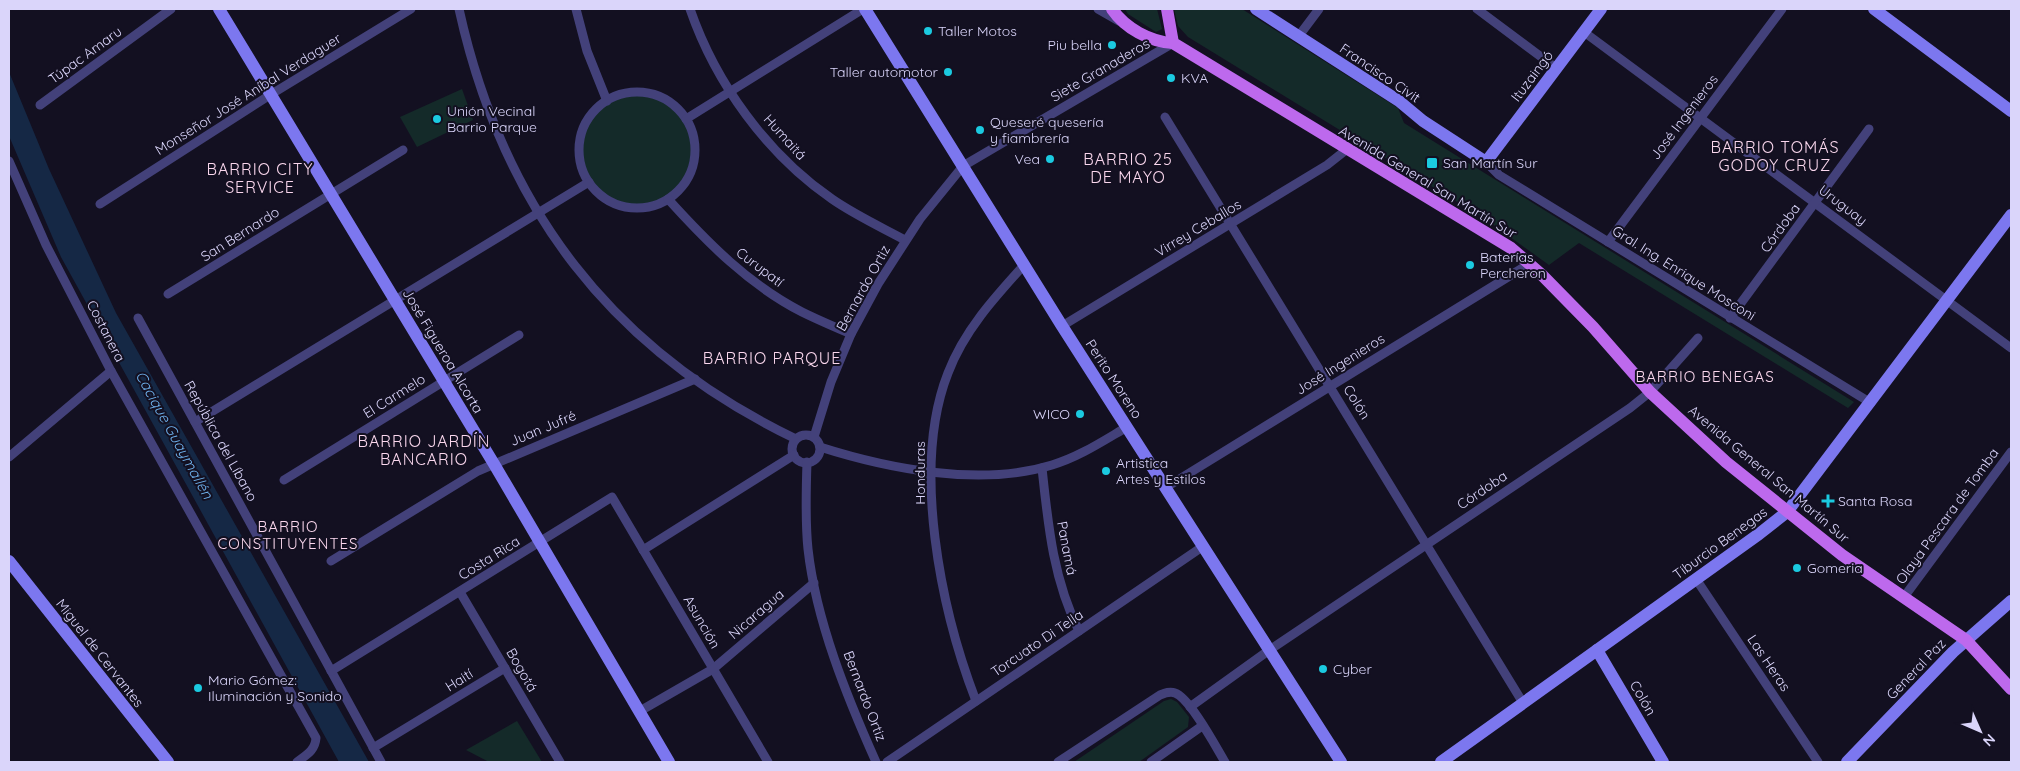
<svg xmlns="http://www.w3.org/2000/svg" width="2020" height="771" font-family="Quicksand,sans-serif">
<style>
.green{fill:#142a29}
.water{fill:#152845}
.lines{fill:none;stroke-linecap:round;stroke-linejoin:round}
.street{stroke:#43417a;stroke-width:9}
.secondary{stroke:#7c77ef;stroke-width:12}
.primary{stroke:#bd69ed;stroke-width:12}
.poi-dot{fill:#1bcae0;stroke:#131021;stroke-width:2}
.labels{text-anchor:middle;stroke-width:4;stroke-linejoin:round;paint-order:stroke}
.poi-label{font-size:14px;fill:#dad5fa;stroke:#131021;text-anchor:start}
.street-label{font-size:14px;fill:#dad5fa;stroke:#131021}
.neighbourhood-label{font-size:15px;letter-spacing:1px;fill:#fad7ed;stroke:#131021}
.water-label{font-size:15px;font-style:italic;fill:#6fb2ee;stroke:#131021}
.quarter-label{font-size:16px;letter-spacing:1px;fill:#fad7ed;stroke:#131021}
</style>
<rect width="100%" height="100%" fill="#131021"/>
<g class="green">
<path d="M 1125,9 L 1157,9 L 1162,29 L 1156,32 L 1128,14 Z"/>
<path d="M 1174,9 L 1242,9 L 1398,108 L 1404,123 L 1854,402 L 1848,408 L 1579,243 L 1549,265 L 1485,219 L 1188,37 L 1178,26 Z"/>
<path d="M 462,89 L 473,120 L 417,147 L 400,117 Z"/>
<circle cx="637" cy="150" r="58"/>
<path d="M 1171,699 L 1177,702 L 1189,717 L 1188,727 L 1139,762 L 1074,762 L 1164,701 Z"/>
<path d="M 517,721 L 542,762 L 489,762 L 466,750 Z"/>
</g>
<path class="water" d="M 9,72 L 49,169 L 116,313 L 369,762 L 339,762 L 61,257 L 9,136 Z"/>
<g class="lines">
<g class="street">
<path d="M 459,9 C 503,208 611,350 796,439"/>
<path d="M 576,9 L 587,51 L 607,101"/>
<path d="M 690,9 C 716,84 767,154 832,199 C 855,215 881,227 905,240"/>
<path d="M 1098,9 L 1119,21"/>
<path d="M 1477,9 L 1556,68"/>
<path d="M 1584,32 L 2011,348"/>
<path d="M 1298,37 L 1319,9"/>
<circle cx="637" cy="150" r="58"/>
<path d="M 40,105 L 171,9"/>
<path d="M 1165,117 L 1523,703"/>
<path d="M 686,119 L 863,9"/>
<path d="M 9,161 L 46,245 L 111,371 L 316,738 C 315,751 306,755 297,762"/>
<path d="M 1486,162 L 1499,175 L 1871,403"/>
<path d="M 668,199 C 707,242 749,285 802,312 C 818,320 835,327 851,334"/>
<path d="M 100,204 L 270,95 L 411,9"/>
<path d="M 1608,242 L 1782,9"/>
<path d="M 168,294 L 403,150"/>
<path d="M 138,318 L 381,762"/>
<path d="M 1730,318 L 1869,129"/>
<path d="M 1062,326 L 1327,165 L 1346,150"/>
<path d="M 195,422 L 589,182"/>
<circle cx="806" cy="449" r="14"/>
<path d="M 814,437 L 831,382 L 851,334 L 878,284 L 920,219 L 963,166 L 1173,43"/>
<path d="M 820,447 C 889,469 981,487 1052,465 C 1079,457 1103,441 1127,427"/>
<path d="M 9,457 L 111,371"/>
<path d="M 807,462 C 806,491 805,521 808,549 C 816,621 847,697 876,762"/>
<path d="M 1042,468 C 1048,524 1053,579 1079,631"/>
<path d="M 284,480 L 519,335"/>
<path d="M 1165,488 L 1529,264"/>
<path d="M 643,550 L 794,455"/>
<path d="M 331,561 L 478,471 L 695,379"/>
<path d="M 1696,579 L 1818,762"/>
<path d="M 460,592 L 560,762"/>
<path d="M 1904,597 L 2011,452"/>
<path d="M 331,671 L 612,497 L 768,762"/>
<path d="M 976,701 C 941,610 911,467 948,373 C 964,331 994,298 1024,265"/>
<path d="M 1190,707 L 1268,651 L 1630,408 L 1650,392 L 1698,338"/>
<path d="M 640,711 L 713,669 L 814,583"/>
<path d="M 373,748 L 505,668"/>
<path d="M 887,762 L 1202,547"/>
<path d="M 1058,762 L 1160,695 C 1165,693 1170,691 1175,693 C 1190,698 1216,747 1225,762"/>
<path d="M 1151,762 L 1202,726"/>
</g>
<g class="secondary">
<path d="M 219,9 L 494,464 L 669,762"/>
<path d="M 865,9 L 1062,326 L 1341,762"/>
<path d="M 1256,9 L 1399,101 L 1423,121 L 1486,162 L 1601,9"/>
<path d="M 1874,9 L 2011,111"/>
<path d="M 9,561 L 168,762"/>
<path d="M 1597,650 L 1663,762"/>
<path d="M 1441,762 L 1759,534 L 1787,512 L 2011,215"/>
<path d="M 1847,762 L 1953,652 L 2011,601"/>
</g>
<g class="primary">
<path d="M 1112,9 C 1125,28 1150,42 1173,43"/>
<path d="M 1167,9 L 1173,43 L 1511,248 L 1542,275 L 1593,327 L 1650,392 L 1726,462 L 1842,555 L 1966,640 L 2011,689"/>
</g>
</g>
<g class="poi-dot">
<circle cx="928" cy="31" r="5"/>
<circle cx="1112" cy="45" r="5"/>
<circle cx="948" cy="72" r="5"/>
<circle cx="1171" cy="78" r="5"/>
<circle cx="437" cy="119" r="5"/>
<circle cx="980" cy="130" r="5"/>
<circle cx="1050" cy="159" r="5"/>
<rect x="1426" y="157" width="12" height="12" rx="2.5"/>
<circle cx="1470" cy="265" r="5"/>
<circle cx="1080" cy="414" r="5"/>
<circle cx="1106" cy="471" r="5"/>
<path d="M1825.5 493.5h5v5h5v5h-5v5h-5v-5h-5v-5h5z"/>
<circle cx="1797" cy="568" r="5"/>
<circle cx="1323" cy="669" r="5"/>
<circle cx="198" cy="688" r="5"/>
</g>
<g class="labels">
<g class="poi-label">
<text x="938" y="36">Taller Motos</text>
<text x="1102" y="50" text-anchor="end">Piu bella</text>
<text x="938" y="77" text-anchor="end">Taller automotor</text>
<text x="1181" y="83">KVA</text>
<text x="447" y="116">Unión Vecinal<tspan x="447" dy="16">Barrio Parque</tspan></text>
<text x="990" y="127">Queseré quesería<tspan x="990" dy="16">y fiambrería</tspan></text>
<text x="1040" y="164" text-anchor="end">Vea</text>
<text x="1443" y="168">San Martín Sur</text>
<text x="1480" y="262">Baterías<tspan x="1480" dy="16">Percheron</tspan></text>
<text x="1070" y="419" text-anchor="end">WICO</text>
<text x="1116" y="468">Artistica<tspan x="1116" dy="16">Artes y Estilos</tspan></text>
<text x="1838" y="506">Santa Rosa</text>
<text x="1807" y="573">Gomeria</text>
<text x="1333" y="674">Cyber</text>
<text x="208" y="685">Mario Gómez:<tspan x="208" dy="16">Iluminación y Sonido</tspan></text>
</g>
<g class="street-label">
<text transform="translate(85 55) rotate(-36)" y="5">Túpac Amaru</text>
<text transform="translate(1100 70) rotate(-30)" y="5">Siete Granaderos</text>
<text transform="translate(1380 73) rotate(34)" y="5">Francisco Civit</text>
<text transform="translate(1532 76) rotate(-53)" y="5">Ituzaingó</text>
<text transform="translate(248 94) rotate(-32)" y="5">Monseñor José Aníbal Verdaguer</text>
<text transform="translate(1684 117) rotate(-53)" y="5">José Ingenieros</text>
<text transform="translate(785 137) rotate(48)" y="5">Humaitá</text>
<text transform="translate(1428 182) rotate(31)" y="5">Avenida General San Martín Sur</text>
<text transform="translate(1843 205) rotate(37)" y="5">Uruguay</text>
<text transform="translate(1198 228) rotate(-31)" y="5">Virrey Ceballos</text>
<text transform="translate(1780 228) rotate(-54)" y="5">Córdoba</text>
<text transform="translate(240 234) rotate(-32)" y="5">San Bernardo</text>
<text transform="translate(760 267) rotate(37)" y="5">Curupatí</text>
<text transform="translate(1684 273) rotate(32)" y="5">Gral. Ing. Enrique Mosconi</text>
<text transform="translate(863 288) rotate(-61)" y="5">Bernardo Ortiz</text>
<text transform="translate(106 331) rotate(63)" y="5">Costanera</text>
<text transform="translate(443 351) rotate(59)" y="5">José Figueroa Alcorta</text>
<text transform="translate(1340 364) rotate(-32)" y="5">José Ingenieros</text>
<text transform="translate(1114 379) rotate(57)" y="5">Perito Moreno</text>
<text transform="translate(394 396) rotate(-32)" y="5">El Carmelo</text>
<text transform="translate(1357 402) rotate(58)" y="5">Colón</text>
<text transform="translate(543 428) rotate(-23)" y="5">Juan Jufré</text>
<text transform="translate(221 441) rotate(61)" y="5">República del Líbano</text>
<text transform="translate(920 473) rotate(-90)" y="5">Honduras</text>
<text transform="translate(1769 474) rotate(40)" y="5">Avenida General San Martín Sur</text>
<text transform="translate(1482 490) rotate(-34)" y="5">Córdoba</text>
<text transform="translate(1947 516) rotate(-54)" y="5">Olaya Pescara de Tomba</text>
<text transform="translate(1720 543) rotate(-36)" y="5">Tiburcio Benegas</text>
<text transform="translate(1067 548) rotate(79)" y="5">Panamá</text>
<text transform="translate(489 558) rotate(-32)" y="5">Costa Rica</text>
<text transform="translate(756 614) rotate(-41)" y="5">Nicaragua</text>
<text transform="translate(702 622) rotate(60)" y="5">Asunción</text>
<text transform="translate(1037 643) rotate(-34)" y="5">Torcuato Di Tella</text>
<text transform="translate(100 653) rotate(52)" y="5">Miguel de Cervantes</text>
<text transform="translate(1769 663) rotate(56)" y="5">Las Heras</text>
<text transform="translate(1916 669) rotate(-46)" y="5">General Paz</text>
<text transform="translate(522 670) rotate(60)" y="5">Bogotá</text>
<text transform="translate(459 680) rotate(-32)" y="5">Haití</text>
<text transform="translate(865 696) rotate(69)" y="5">Bernardo Ortiz</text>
<text transform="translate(1643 698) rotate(60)" y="5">Colón</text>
</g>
<g class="neighbourhood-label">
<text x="1705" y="382">BARRIO BENEGAS</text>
<text x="288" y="532">BARRIO<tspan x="288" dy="17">CONSTITUYENTES</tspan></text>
</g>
<g class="water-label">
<text transform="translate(174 435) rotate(61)" y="5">Cacique Guaymallén</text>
</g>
<g class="quarter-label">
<text x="1775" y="153">BARRIO TOMÁS<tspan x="1775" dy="18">GODOY CRUZ</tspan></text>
<text x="1128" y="165">BARRIO 25<tspan x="1128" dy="18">DE MAYO</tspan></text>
<text x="260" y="175">BARRIO CITY<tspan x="260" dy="18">SERVICE</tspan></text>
<text x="772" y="364">BARRIO PARQUE</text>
<text x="424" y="447">BARRIO JARDÍN<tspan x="424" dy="18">BANCARIO</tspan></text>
</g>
</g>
<rect width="2020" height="771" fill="none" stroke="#dad5fa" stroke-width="20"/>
<g transform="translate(1980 731) rotate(135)" stroke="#131021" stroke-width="4" paint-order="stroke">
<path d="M0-4L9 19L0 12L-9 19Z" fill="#dad5fa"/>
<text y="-8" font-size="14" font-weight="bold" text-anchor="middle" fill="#dad5fa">N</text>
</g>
</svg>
